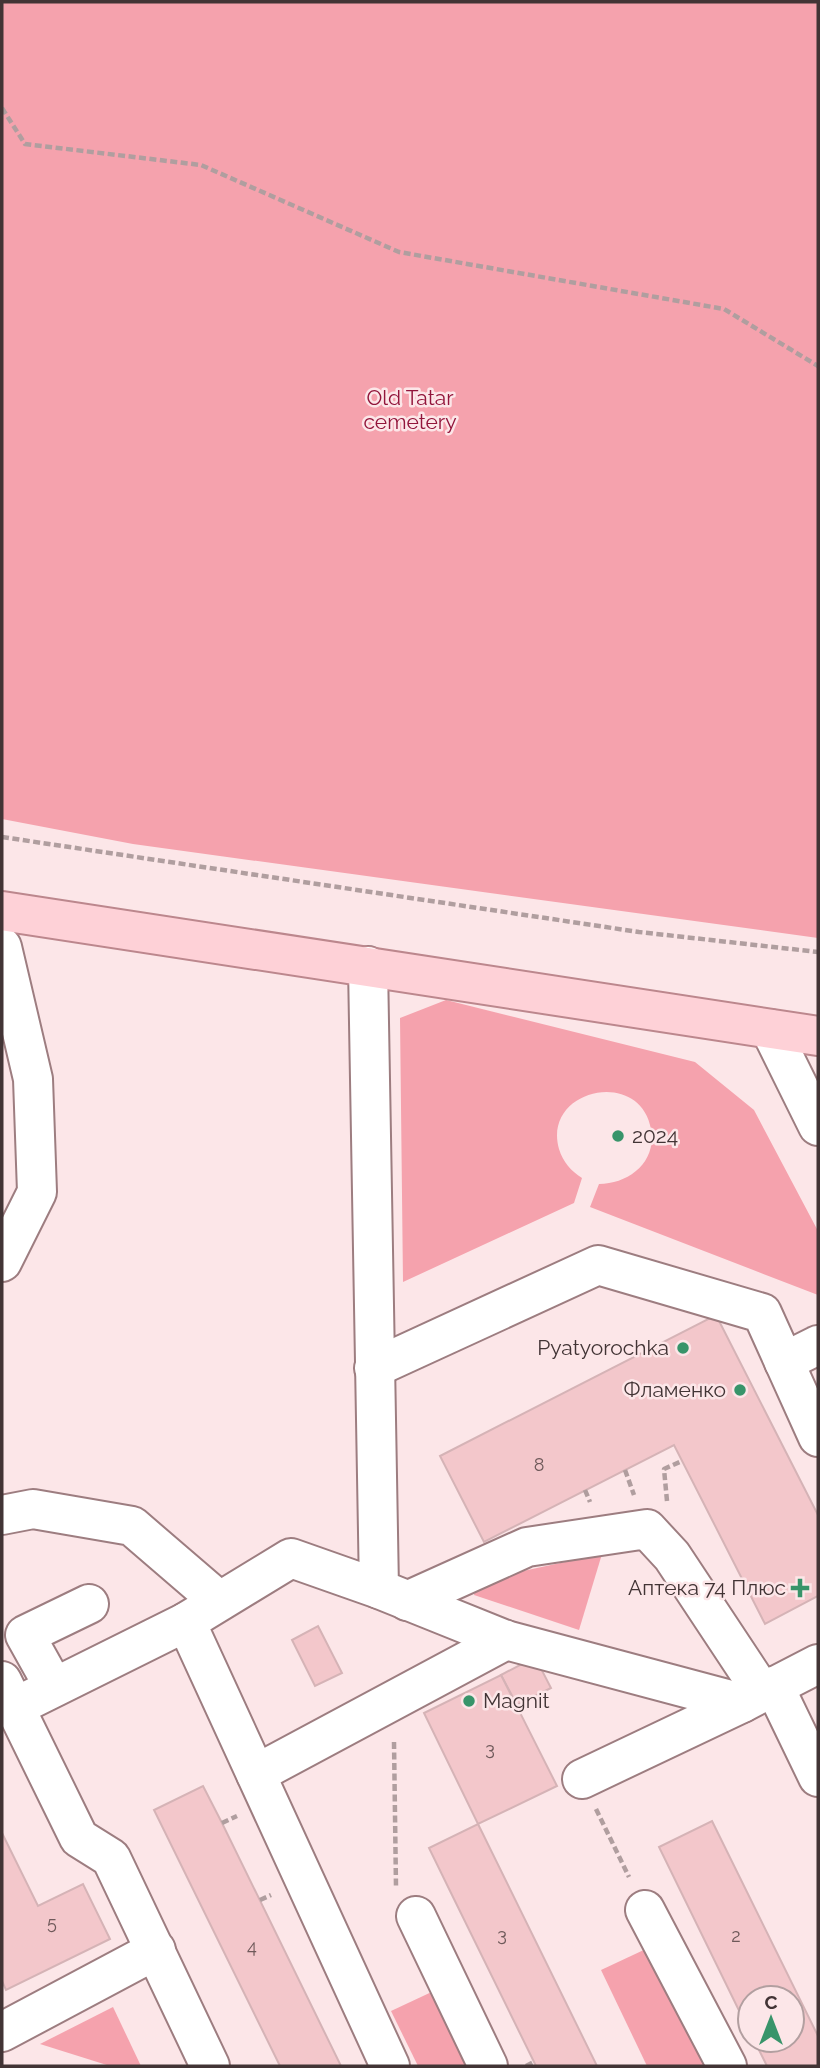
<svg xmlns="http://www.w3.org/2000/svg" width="820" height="2068" font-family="Raleway,sans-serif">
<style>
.green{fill:#f5a2ad}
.building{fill:#f3c7cb;stroke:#d5b3b6;stroke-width:2}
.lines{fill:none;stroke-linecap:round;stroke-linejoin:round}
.minor-casing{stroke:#9d7d80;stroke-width:42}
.major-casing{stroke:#bc878d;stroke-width:42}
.path{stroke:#b09e9f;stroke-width:4.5;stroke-dasharray:7 3.5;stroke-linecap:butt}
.minor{stroke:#fff;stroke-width:38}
.major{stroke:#fed1d7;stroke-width:38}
.poi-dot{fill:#38946a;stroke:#fce6e8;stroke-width:2.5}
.labels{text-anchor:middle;stroke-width:5;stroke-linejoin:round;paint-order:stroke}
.number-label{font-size:18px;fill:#6e595a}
.park-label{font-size:21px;fill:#92153b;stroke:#fce6e8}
.poi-label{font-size:21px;fill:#423435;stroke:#fce6e8;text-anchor:end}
</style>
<rect width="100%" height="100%" fill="#fce6e8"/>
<g class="green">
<path d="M 2,2 L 818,2 L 818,938 L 133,844 L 2,819 Z"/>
<path d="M 446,1000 L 695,1062 L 754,1110 L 818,1231 L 818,1295 L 590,1207 L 599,1184 C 629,1184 657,1162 651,1129 C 640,1067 542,1089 559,1149 C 563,1162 571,1171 582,1178 L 574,1203 L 403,1282 L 400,1018 Z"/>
<path d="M 602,1554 L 579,1630 L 474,1595 L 477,1581 Z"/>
<path d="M 648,1948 L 704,2066 L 647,2066 L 601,1970 Z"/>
<path d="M 438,1989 L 475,2066 L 418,2066 L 391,2011 Z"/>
<path d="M 113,2007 L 141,2066 L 110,2066 L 40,2044 Z"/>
</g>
<g class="building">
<path d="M 716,1315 L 818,1515 L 818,1596 L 765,1624 L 674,1445 L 484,1542 L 440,1456 Z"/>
<path d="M 318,1626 L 342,1673 L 315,1686 L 292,1640 Z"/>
<path d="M 535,1657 L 551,1688 L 517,1705 L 501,1675 Z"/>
<path d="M 501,1675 L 557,1786 L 478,1824 L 424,1713 Z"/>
<path d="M 203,1786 L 222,1823 L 341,2066 L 280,2066 L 154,1810 Z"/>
<path d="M 712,1821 L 818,2036 L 818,2066 L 767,2066 L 754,2040 L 792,2040 L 792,1998 L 750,1998 L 750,2033 L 659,1847 Z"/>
<path d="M 478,1824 L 597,2066 L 536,2066 L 452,1895 L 429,1848 Z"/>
<path d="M 2,1833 L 38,1906 L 83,1884 L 110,1939 L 6,1990 L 2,1981 Z"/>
</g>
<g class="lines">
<g class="minor-casing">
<g id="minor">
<path d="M 2,947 L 33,1079 L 37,1192 L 2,1262"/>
<path d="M 368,966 L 379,1589 L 506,1640 L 742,1703 L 818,1664"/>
<path d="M 770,1029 L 818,1126"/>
<path d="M 784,1362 L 818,1345"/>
<path d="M 374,1368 L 598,1265 L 762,1313 L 818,1437"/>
<path d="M 2,1515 L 33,1509 L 132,1526 L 218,1600"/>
<path d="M 379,1589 L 291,1558 L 186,1622 L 390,2066"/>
<path d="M 407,1601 L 527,1547 L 647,1529 L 672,1556 L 762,1692"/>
<path d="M 2,1681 L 79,1838 L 111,1858 L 210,2066"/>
<path d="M 774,1686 L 818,1777"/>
<path d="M 54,1687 L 25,1635 L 89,1604"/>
<path d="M 15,1707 L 186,1622"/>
<path d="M 256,1774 L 506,1640"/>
<path d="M 582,1779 L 742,1703"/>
<path d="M 645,1910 L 727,2066"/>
<path d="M 416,1916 L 488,2066"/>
<path d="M 2,2032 L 156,1950"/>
</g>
</g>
<g class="major-casing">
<path id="major" d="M 2,911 L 818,1036"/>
</g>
<g class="path">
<path d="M 2,108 L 25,144 L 201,165 L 399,252 L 724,309 L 818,366"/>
<path d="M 2,837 L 639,932 L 818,952"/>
<path d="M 625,1470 L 634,1495"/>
<path d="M 585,1490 L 590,1502"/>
<path d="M 667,1501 L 664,1469 L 682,1461"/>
<path d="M 394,1742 L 396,1887"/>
<path d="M 596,1809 L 629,1877"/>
<path d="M 222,1823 L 237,1816"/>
<path d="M 260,1900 L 271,1895"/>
<path d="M 526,2066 L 534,2062"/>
</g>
<use href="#minor" class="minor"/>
<use href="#major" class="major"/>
</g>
<g class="poi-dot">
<circle cx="618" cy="1136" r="7"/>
<circle cx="683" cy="1348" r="7"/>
<circle cx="740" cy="1390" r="7"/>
<path d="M796.5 1577.5h7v7h7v7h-7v7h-7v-7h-7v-7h7z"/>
<circle cx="469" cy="1701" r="7"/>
</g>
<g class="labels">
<g class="number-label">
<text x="539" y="1471">8</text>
<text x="490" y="1755">3</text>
<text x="52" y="1929">5</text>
<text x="502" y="1941">3</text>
<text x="736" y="1942">2</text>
<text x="252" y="1953">4</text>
</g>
<g class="park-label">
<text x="410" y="405">Old Tatar<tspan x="410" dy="24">cemetery</tspan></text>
</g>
<g class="poi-label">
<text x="632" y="1143" text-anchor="start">2024</text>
<text x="669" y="1355">Pyatyorochka</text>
<text x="726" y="1397">Фламенко</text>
<text x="786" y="1595">Аптека 74 Плюс</text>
<text x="483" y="1708" text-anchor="start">Magnit</text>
</g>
</g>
<rect width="820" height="2068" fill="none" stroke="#423435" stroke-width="7"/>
<g transform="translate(771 2019)"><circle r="33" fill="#fce6e8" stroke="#b29fa0" stroke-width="2"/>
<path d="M0-5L12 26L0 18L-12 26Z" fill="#38946a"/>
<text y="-10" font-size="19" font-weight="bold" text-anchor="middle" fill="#423435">С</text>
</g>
</svg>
